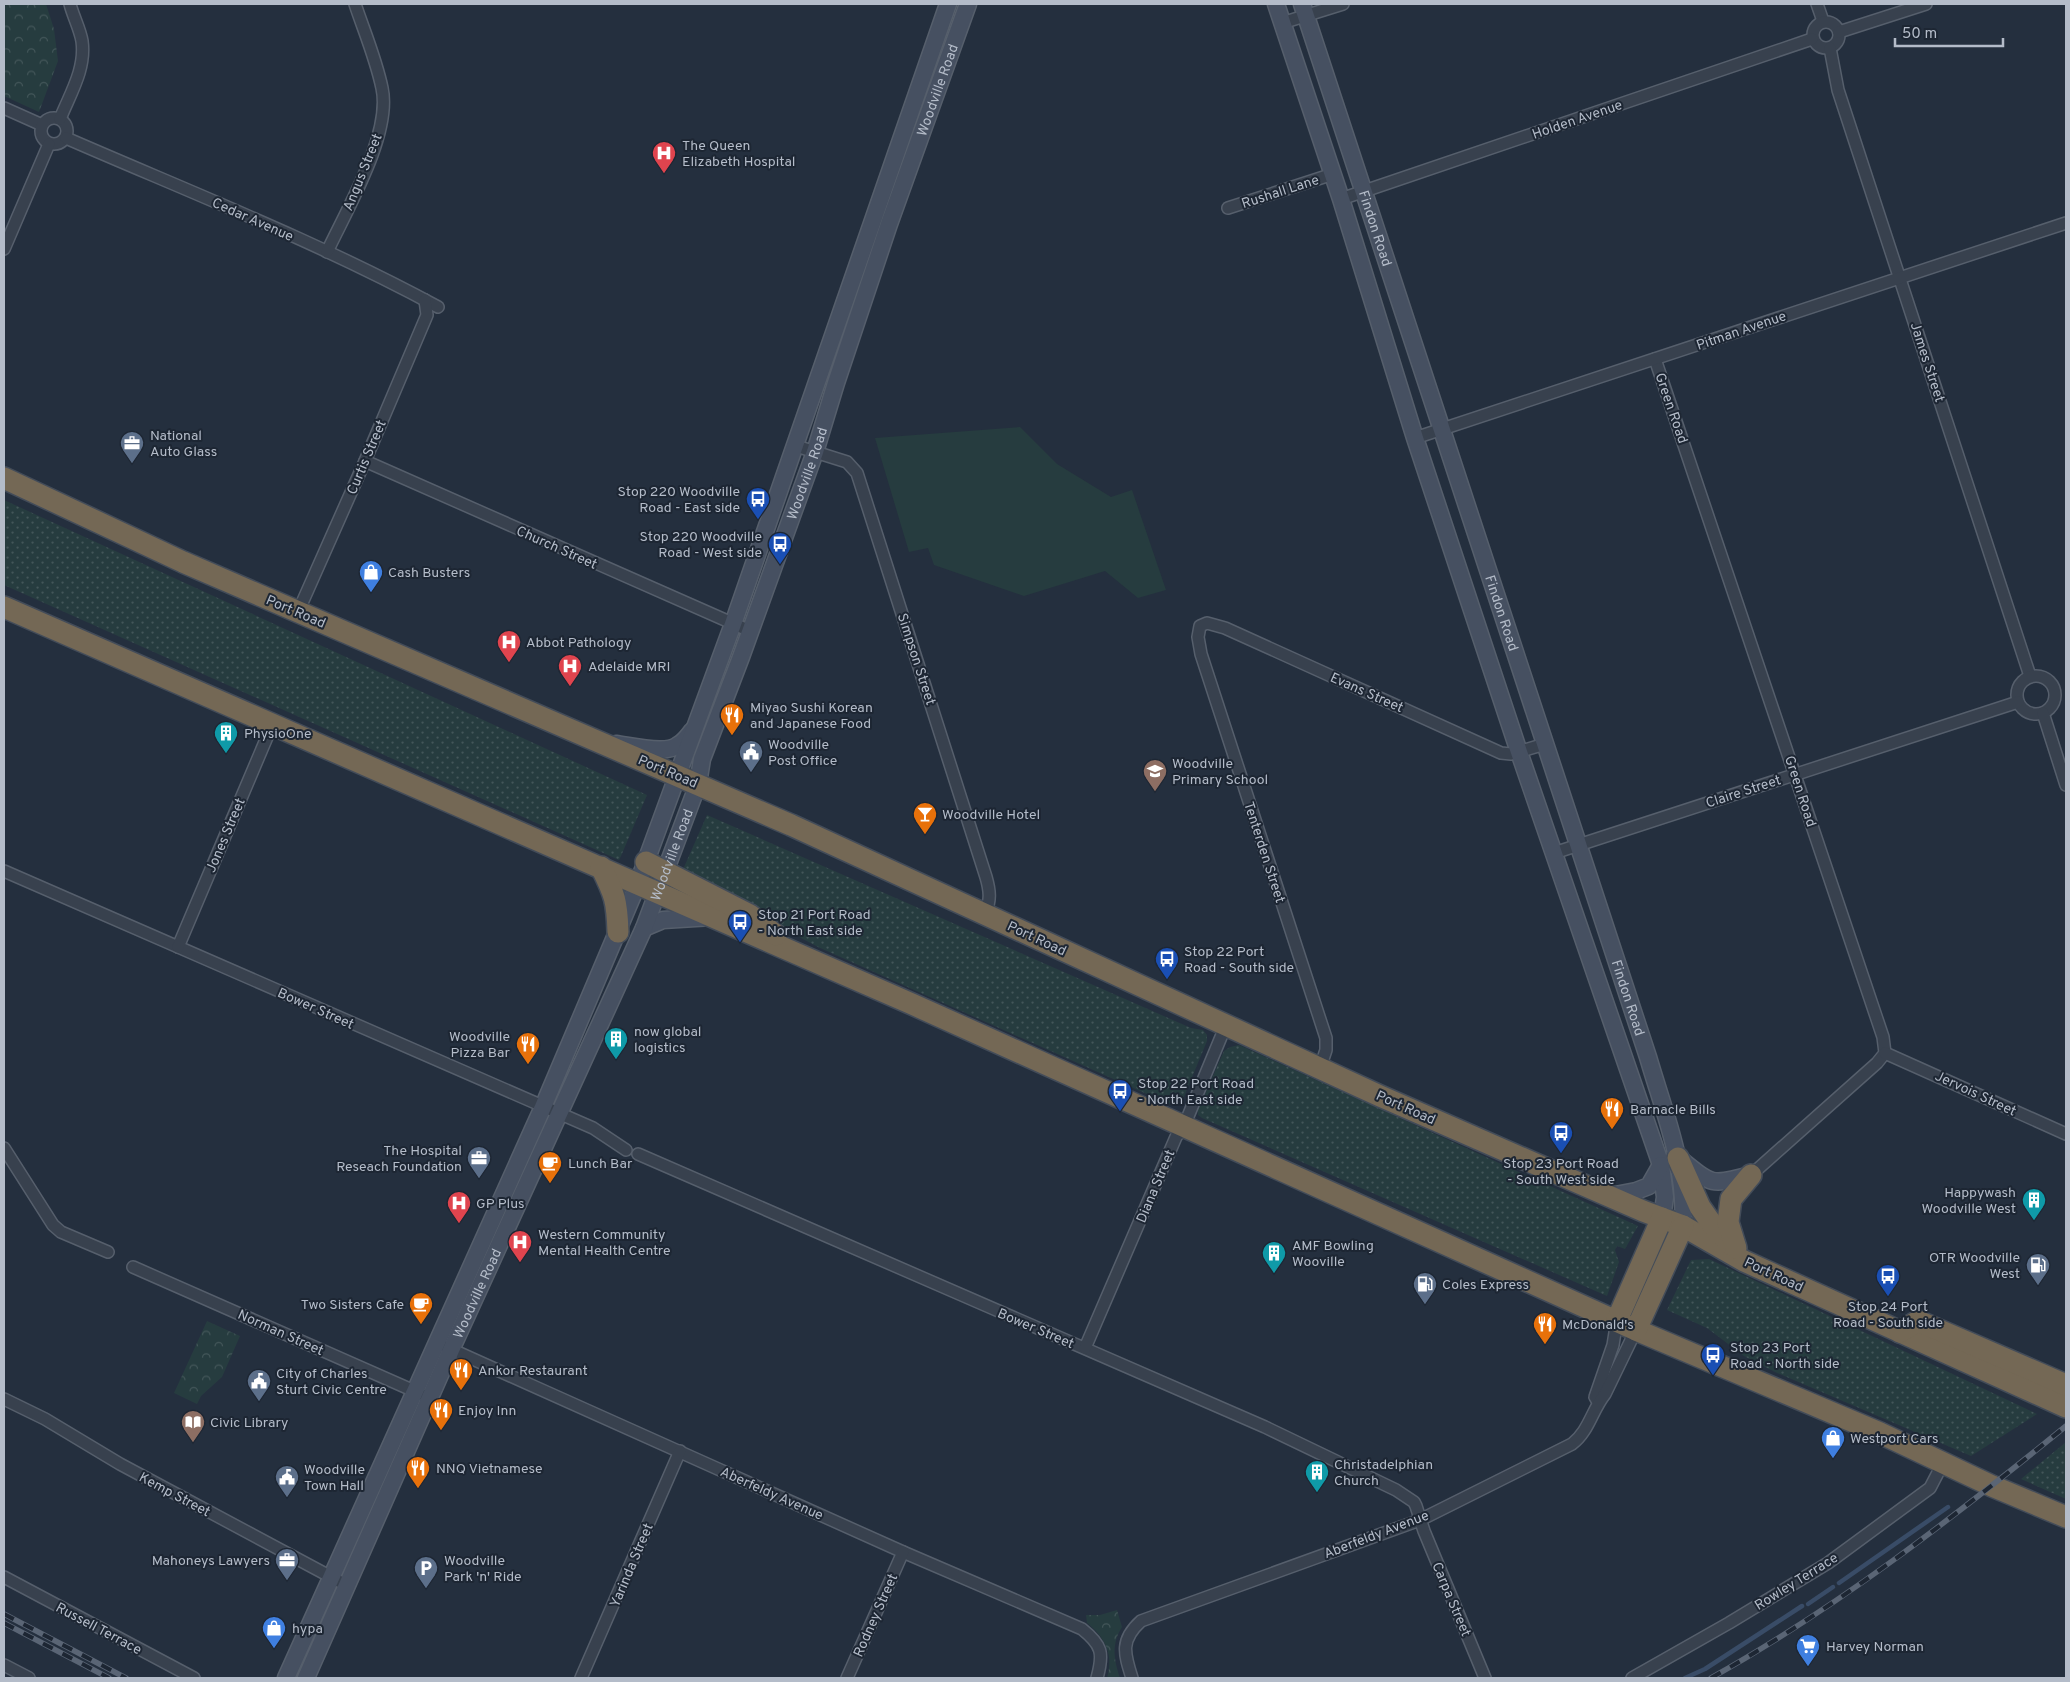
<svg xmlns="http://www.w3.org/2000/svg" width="2070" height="1682" font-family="Overpass,sans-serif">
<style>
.grass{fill:url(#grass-dots)}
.forest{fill:url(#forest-crowns)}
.pitch{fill:#263c3f}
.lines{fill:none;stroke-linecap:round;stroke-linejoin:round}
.stream{stroke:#394c67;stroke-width:4.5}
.street-casing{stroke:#565f6c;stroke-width:14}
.secondary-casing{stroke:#565f6c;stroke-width:19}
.highway-casing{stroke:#434c59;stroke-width:24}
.street{stroke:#38414e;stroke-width:11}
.secondary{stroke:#465061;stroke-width:16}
.highway{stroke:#746855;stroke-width:21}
.rail-casing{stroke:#5a6575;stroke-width:5.5}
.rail{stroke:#1d2633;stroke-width:4;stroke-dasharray:11;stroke-linecap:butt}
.labels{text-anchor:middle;stroke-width:4;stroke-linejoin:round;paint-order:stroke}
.street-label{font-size:14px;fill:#b4bcc9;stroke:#1d2633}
.poi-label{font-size:14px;fill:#b4bcc9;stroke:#1d2633;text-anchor:start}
</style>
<defs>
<pattern id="grass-dots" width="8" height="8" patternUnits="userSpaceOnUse" patternTransform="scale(1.25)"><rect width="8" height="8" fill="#263c3f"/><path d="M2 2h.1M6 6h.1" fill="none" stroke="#435659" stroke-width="1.8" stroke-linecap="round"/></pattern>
<pattern id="forest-crowns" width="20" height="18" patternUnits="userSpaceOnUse" patternTransform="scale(1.25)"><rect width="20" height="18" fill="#263c3f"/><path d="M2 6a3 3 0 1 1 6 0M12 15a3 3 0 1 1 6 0" fill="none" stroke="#435659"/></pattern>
</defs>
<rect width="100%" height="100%" fill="#242f3e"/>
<g class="grass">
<path d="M 4,500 L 647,795 L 621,856 L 619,860 L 4,585 Z"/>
<path d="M 707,815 L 1191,1028 L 1203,1030 L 1207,1035 L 1207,1041 L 1183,1099 L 1176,1104 L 1167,1103 L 818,947 L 681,874 Z"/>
<path d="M 1239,1045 L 1638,1226 L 1625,1249 L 1617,1246 L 1615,1250 L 1619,1262 L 1607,1296 L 1202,1118 L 1198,1115 L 1198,1110 L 1224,1051 L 1230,1047 Z"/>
<path d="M 1709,1259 L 2037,1414 L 1971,1456 L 1775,1372 L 1744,1356 L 1707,1328 L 1667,1310 L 1691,1260 Z"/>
<path d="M 2066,1442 L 2066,1499 L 2021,1479 Z"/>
</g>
<g class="forest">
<path d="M 4,4 L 46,4 L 54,29 L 58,61 L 39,112 L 4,96 Z"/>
<path d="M 207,1321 L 240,1336 L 222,1377 L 201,1396 L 197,1404 L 174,1393 Z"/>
<path d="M 1117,1610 L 1122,1627 C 1111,1644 1114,1660 1120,1678 L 1107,1678 C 1114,1655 1105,1637 1087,1623 L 1086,1615 L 1100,1615 Z"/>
</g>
<path class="pitch" d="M 1020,427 L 1057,464 L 1111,497 L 1132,490 L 1166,590 L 1138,598 L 1105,571 L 1024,596 L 934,565 L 928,548 L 909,552 L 875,438 Z"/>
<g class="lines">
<g class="stream">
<path d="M 1839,1583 L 1948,1507"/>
<path d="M 1808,1604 L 1833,1587"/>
<path d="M 1685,1678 L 1705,1669 L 1802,1606"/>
</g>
<g class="street-casing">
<g id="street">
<path d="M 1817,4 L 1823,21"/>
<circle cx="1826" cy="35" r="13"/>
<path d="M 1282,23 L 1343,4"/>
<path d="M 1839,32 L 1926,4"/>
<path d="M 1830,48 L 1838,90 L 2030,676"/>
<path d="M 4,108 L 42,125"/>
<circle cx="54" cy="131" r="13"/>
<path d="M 60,119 C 70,94 86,69 82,41 C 80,29 73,16 70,4"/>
<path d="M 66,138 C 190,192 318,242 438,307"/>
<path d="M 1341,199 L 1812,39"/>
<path d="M 1228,208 L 1333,174"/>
<path d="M 4,249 L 49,144"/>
<path d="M 327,252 C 347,209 392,134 382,88 C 376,59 364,31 355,4"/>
<path d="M 1655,359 L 1883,1037 L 1885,1053 L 1877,1063 L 1751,1175"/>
<path d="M 1415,438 L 2066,223"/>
<path d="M 793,445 L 847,462 L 857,473 L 986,877 C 990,891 991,900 985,914"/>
<path d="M 365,461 L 750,631"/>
<path d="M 298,612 L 365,461 L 427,315 L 425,300"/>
<circle cx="2036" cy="695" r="19"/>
<path d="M 2043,713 L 2066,785"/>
<path d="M 1554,853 L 2018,702"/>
<path d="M 4,871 L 593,1128 L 626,1150"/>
<path d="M 178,947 L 273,723"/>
<path d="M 1885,1053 L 2066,1134"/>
<path d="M 1320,1068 L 1326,1050 L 1326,1038 L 1201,654 L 1198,637 L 1200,626 L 1207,623 L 1225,628 L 1501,753 L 1511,754 L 1545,744"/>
<path d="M 4,1148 L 53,1225 L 61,1232 L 108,1252"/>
<path d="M 638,1154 L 1265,1427 L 1396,1490 L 1414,1502 L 1416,1506 L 1424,1531 L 1485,1678"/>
<path d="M 133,1267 L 421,1394"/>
<path d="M 446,1347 L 903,1552 L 1082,1629 C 1102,1645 1104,1653 1097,1678"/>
<path d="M 1085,1348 L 1176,1137 L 1184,1126 L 1226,1025"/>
<path d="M 4,1399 L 45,1419 L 120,1464 L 348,1586"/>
<path d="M 1598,1402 L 1595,1397 L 1613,1345 L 1617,1320"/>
<path d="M 4,1577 L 194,1678"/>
<path d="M 4,1665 L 29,1678"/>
<path d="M 581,1678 L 680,1451"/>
<path d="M 847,1678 L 903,1552"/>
<path d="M 1132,1678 C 1124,1653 1120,1640 1141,1621 L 1420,1520 L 1572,1444 C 1589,1431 1592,1410 1605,1394 L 1636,1330"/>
<path d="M 1632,1678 L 1729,1623 L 1828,1563 L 1930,1488 L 1943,1463"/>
</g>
</g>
<g class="secondary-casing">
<g id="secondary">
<path d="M 1276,4 L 1341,199 L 1415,438 L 1519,752 L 1661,1165 L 1665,1197 L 1662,1218"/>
<path id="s1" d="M 1302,4 L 1648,1057 C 1664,1112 1687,1167 1683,1226"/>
<path d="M 616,744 C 631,746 666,755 678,745 C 684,742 688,736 692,731"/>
<path d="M 644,928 L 663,920 L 712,917"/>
<path d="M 1680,1159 C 1714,1186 1709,1185 1751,1175"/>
<path d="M 1610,1196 L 1636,1191 L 1649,1186 L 1661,1165"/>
<path d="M 286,1678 L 543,1107 L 638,883 L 733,624 L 948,4"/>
<path id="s2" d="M 306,1678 L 451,1350 L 644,928 L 698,784 L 702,759 L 741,657 L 815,452 L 836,383 L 889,224 L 968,4"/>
</g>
</g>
<g class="highway-casing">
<g id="highway">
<path d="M 4,478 L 183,562 L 791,825 L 1380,1096 L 1643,1211 L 1683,1226 L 1744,1261 L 2066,1407"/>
<path d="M 4,607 L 912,1004 L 1636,1330 L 1880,1433 L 1992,1486 L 2066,1517"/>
<path d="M 646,862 L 750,915 L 776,935"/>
<path d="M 601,867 C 615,895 617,901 618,932"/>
<path d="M 1678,1158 L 1700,1207 L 1712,1224 L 1731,1245"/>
<path d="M 1736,1248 L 1728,1222 L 1731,1199 L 1751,1175"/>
<path d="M 1617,1320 L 1662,1218"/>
<path d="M 1636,1330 L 1683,1226"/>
<path d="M 1900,1332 L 1918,1321 L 2066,1385"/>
</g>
</g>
<use href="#street" class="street"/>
<use href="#secondary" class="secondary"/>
<use href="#highway" class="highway"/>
<g class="rail-casing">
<g id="rail">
<path d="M 4,1614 L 126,1678"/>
<path d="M 4,1623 L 109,1678"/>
<path d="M 1711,1678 C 1838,1607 1953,1518 2066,1426"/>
</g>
</g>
<use href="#rail" class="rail"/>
</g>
<defs>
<g id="hospital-pin" transform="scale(1.25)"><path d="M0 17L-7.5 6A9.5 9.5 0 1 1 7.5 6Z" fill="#e0444e" stroke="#1d2633"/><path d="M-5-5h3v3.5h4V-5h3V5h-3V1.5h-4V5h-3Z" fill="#fff"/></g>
<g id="office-pin" transform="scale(1.25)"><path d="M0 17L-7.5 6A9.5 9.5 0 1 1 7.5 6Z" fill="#5c6f8a" stroke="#1d2633"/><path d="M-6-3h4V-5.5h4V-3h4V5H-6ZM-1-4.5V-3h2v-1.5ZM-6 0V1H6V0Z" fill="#fff"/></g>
<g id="bus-pin" transform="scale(1.25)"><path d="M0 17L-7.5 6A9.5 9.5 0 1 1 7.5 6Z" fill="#1a4fb4" stroke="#1d2633"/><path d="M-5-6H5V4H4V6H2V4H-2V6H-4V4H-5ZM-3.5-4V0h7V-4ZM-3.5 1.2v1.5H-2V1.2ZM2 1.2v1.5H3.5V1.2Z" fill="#fff"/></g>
<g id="shop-pin" transform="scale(1.25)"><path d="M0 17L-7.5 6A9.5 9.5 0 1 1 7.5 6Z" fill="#3f7fe0" stroke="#1d2633"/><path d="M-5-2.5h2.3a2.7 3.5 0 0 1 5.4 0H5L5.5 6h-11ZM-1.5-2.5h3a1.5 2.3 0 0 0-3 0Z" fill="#fff"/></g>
<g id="restaurant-pin" transform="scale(1.25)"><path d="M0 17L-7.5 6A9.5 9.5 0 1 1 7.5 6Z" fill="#e8710a" stroke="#1d2633"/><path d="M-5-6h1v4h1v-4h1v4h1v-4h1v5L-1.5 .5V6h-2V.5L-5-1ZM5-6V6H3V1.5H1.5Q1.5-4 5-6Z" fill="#fff"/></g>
<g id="building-pin" transform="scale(1.25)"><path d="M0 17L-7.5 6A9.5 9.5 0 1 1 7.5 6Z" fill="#0f9aa8" stroke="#1d2633"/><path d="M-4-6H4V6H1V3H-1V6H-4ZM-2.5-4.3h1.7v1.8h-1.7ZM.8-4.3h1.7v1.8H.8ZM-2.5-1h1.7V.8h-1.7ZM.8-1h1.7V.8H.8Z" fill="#fff"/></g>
<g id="civic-pin" transform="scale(1.25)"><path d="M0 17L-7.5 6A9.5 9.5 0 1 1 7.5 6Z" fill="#5c6f8a" stroke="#1d2633"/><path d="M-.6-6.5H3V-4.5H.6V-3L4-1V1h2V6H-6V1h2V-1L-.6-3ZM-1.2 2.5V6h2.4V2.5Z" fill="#fff"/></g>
<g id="school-pin" transform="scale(1.25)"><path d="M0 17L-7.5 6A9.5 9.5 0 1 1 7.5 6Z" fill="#8d6e63" stroke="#1d2633"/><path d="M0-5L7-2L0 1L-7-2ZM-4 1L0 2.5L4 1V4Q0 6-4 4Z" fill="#fff"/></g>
<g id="bar-pin" transform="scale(1.25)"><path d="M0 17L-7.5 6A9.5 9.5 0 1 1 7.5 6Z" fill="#e8710a" stroke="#1d2633"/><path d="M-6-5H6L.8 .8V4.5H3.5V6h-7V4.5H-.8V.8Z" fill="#fff"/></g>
<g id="cafe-pin" transform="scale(1.25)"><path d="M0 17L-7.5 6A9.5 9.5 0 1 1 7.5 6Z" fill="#e8710a" stroke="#1d2633"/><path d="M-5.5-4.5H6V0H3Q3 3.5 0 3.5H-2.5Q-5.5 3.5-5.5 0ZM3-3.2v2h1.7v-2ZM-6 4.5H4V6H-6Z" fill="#fff"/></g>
<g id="fuel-pin" transform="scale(1.25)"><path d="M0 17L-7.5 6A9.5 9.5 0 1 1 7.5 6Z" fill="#5c6f8a" stroke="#1d2633"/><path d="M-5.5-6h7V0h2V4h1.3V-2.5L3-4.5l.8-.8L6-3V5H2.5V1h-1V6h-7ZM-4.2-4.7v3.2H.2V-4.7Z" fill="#fff"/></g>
<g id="library-pin" transform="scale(1.25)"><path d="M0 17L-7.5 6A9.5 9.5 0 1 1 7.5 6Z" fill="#8d6e63" stroke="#1d2633"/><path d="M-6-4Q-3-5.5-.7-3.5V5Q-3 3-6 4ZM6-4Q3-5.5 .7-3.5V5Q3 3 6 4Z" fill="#fff"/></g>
<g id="parking-pin" transform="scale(1.25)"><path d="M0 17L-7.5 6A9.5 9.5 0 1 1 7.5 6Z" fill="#5c6f8a" stroke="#1d2633"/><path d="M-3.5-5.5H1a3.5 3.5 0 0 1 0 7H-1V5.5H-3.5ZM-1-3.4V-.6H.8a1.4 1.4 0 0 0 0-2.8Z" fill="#fff"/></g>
<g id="supermarket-pin" transform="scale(1.25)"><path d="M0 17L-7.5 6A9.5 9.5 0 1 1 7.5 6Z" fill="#3f7fe0" stroke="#1d2633"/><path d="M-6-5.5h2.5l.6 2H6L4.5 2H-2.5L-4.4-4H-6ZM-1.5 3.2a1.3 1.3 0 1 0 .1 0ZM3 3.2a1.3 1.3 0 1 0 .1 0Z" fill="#fff"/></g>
</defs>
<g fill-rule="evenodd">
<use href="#hospital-pin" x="664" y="153"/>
<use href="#office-pin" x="132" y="443"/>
<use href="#bus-pin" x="758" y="499"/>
<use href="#bus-pin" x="780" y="544"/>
<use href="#shop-pin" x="371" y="572"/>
<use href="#hospital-pin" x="509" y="642"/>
<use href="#hospital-pin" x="570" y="666"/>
<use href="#restaurant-pin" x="732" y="715"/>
<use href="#building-pin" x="226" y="733"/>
<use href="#civic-pin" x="751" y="752"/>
<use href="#school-pin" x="1155" y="771"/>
<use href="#bar-pin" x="925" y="814"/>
<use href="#bus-pin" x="740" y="922"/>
<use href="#bus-pin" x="1167" y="959"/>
<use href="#building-pin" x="616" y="1039"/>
<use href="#restaurant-pin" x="528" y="1044"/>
<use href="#bus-pin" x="1120" y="1091"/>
<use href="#restaurant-pin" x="1612" y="1109"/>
<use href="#bus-pin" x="1561" y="1133"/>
<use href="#office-pin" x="479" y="1158"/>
<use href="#cafe-pin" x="550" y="1163"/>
<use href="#building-pin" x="2034" y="1200"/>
<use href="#hospital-pin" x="459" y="1203"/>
<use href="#hospital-pin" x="520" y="1242"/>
<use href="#building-pin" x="1274" y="1253"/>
<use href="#fuel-pin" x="2038" y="1265"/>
<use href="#bus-pin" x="1888" y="1276"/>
<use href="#fuel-pin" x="1425" y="1284"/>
<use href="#cafe-pin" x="421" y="1304"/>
<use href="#restaurant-pin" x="1545" y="1324"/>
<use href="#bus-pin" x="1713" y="1355"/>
<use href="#restaurant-pin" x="461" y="1370"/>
<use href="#civic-pin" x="259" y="1381"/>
<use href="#restaurant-pin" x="441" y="1410"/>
<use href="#library-pin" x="193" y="1422"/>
<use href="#shop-pin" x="1833" y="1438"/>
<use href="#restaurant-pin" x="418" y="1468"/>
<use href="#building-pin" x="1317" y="1472"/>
<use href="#civic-pin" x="287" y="1477"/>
<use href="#office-pin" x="287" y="1560"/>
<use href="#parking-pin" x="426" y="1568"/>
<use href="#shop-pin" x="274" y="1628"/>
<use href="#supermarket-pin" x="1808" y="1646"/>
</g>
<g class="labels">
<g class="street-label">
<text dy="5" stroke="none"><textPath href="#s2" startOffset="1711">Woodville Road</textPath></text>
<text transform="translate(1577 119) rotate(-19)" y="5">Holden Avenue</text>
<text transform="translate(362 172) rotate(-68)" y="5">Angus Street</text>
<text transform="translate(1280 191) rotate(-18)" y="5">Rushall Lane</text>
<text transform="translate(253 219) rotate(24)" y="5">Cedar Avenue</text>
<text dy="5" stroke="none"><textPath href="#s1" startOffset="236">Findon Road</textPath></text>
<text transform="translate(1741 330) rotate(-19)" y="5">Pitman Avenue</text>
<text transform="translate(1928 362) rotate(72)" y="5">James Street</text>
<text transform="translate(1672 408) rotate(71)" y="5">Green Road</text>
<text transform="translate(366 457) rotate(-67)" y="5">Curtis Street</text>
<text dy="5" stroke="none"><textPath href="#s2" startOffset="1306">Woodville Road</textPath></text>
<text transform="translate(557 547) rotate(24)" y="5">Church Street</text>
<text transform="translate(296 611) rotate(23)" y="5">Port Road</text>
<text dy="5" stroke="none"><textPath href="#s1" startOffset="641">Findon Road</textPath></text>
<text transform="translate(917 659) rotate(72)" y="5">Simpson Street</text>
<text transform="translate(1367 692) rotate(24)" y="5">Evans Street</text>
<text transform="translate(668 771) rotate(23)" y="5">Port Road</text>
<text transform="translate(1743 791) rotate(-18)" y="5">Claire Street</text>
<text transform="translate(1801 791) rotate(72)" y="5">Green Road</text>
<text transform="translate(225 835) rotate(-67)" y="5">Jones Street</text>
<text transform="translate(1265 852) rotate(72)" y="5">Tenterden Street</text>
<text dy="5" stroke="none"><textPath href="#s2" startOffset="901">Woodville Road</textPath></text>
<text transform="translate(1037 938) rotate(25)" y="5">Port Road</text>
<text dy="5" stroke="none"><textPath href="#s1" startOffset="1046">Findon Road</textPath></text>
<text transform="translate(316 1008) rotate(24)" y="5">Bower Street</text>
<text transform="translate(1976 1093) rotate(25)" y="5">Jervois Street</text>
<text transform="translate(1406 1107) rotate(24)" y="5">Port Road</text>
<text transform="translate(1155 1186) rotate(-67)" y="5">Diana Street</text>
<text transform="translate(1774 1274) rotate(25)" y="5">Port Road</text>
<text dy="5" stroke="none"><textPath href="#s2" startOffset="421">Woodville Road</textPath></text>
<text transform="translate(1036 1328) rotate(23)" y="5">Bower Street</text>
<text transform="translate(281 1332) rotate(24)" y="5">Norman Street</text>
<text transform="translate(772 1493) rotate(24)" y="5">Aberfeldy Avenue</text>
<text transform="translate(175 1494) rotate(28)" y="5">Kemp Street</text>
<text transform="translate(1376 1534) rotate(-21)" y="5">Aberfeldy Avenue</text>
<text transform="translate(631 1565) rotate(-67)" y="5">Yarinda Street</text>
<text transform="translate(1796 1581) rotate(-32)" y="5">Rowley Terrace</text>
<text transform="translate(1452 1599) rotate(67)" y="5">Carpa Street</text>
<text transform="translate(875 1615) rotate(-66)" y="5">Rodney Street</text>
<text transform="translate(99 1628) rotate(28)" y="5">Russell Terrace</text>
</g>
<g class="poi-label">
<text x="682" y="150">The Queen<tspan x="682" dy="16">Elizabeth Hospital</tspan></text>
<text x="150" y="440">National<tspan x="150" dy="16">Auto Glass</tspan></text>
<text x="740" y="496" text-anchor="end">Stop 220 Woodville<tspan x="740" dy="16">Road - East side</tspan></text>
<text x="762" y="541" text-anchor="end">Stop 220 Woodville<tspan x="762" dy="16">Road - West side</tspan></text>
<text x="388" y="577">Cash Busters</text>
<text x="526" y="647">Abbot Pathology</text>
<text x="588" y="671">Adelaide MRI</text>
<text x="750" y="712">Miyao Sushi Korean<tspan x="750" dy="16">and Japanese Food</tspan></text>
<text x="244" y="738">PhysioOne</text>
<text x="768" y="749">Woodville<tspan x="768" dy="16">Post Office</tspan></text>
<text x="1172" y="768">Woodville<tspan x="1172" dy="16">Primary School</tspan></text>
<text x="942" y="819">Woodville Hotel</text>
<text x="758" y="919">Stop 21 Port Road<tspan x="758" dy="16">- North East side</tspan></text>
<text x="1184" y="956">Stop 22 Port<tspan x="1184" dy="16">Road - South side</tspan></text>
<text x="634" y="1036">now global<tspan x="634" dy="16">logistics</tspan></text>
<text x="510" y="1041" text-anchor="end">Woodville<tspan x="510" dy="16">Pizza Bar</tspan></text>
<text x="1138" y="1088">Stop 22 Port Road<tspan x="1138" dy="16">- North East side</tspan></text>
<text x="1630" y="1114">Barnacle Bills</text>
<text x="462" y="1155" text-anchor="end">The Hospital<tspan x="462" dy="16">Reseach Foundation</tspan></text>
<text x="568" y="1168">Lunch Bar</text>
<text x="1561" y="1168" text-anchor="middle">Stop 23 Port Road<tspan x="1561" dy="16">- South West side</tspan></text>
<text x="2016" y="1197" text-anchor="end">Happywash<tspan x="2016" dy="16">Woodville West</tspan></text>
<text x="476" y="1208">GP Plus</text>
<text x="538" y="1239">Western Community<tspan x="538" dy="16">Mental Health Centre</tspan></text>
<text x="1292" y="1250">AMF Bowling<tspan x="1292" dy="16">Wooville</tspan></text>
<text x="2020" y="1262" text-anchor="end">OTR Woodville<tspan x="2020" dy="16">West</tspan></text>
<text x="1442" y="1289">Coles Express</text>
<text x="404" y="1309" text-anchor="end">Two Sisters Cafe</text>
<text x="1888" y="1311" text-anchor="middle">Stop 24 Port<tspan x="1888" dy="16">Road - South side</tspan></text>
<text x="1562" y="1329">McDonald's</text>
<text x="1730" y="1352">Stop 23 Port<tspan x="1730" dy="16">Road - North side</tspan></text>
<text x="478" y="1375">Ankor Restaurant</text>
<text x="276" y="1378">City of Charles<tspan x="276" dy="16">Sturt Civic Centre</tspan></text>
<text x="458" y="1415">Enjoy Inn</text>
<text x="210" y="1427">Civic Library</text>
<text x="1850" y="1443">Westport Cars</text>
<text x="1334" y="1469">Christadelphian<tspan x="1334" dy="16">Church</tspan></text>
<text x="436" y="1473">NNQ Vietnamese</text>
<text x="304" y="1474">Woodville<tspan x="304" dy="16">Town Hall</tspan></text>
<text x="270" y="1565" text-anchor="end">Mahoneys Lawyers</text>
<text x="444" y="1565">Woodville<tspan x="444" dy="16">Park 'n' Ride</tspan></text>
<text x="292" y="1633">hypa</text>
<text x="1826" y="1651">Harvey Norman</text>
</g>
</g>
<rect width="2070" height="1682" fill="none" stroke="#b4bcc9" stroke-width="10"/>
<path d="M1895 38v8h108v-8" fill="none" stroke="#b4bcc9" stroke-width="2.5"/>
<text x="1902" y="38" font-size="15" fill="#b4bcc9" stroke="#1d2633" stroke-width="4" paint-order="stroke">50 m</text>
</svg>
